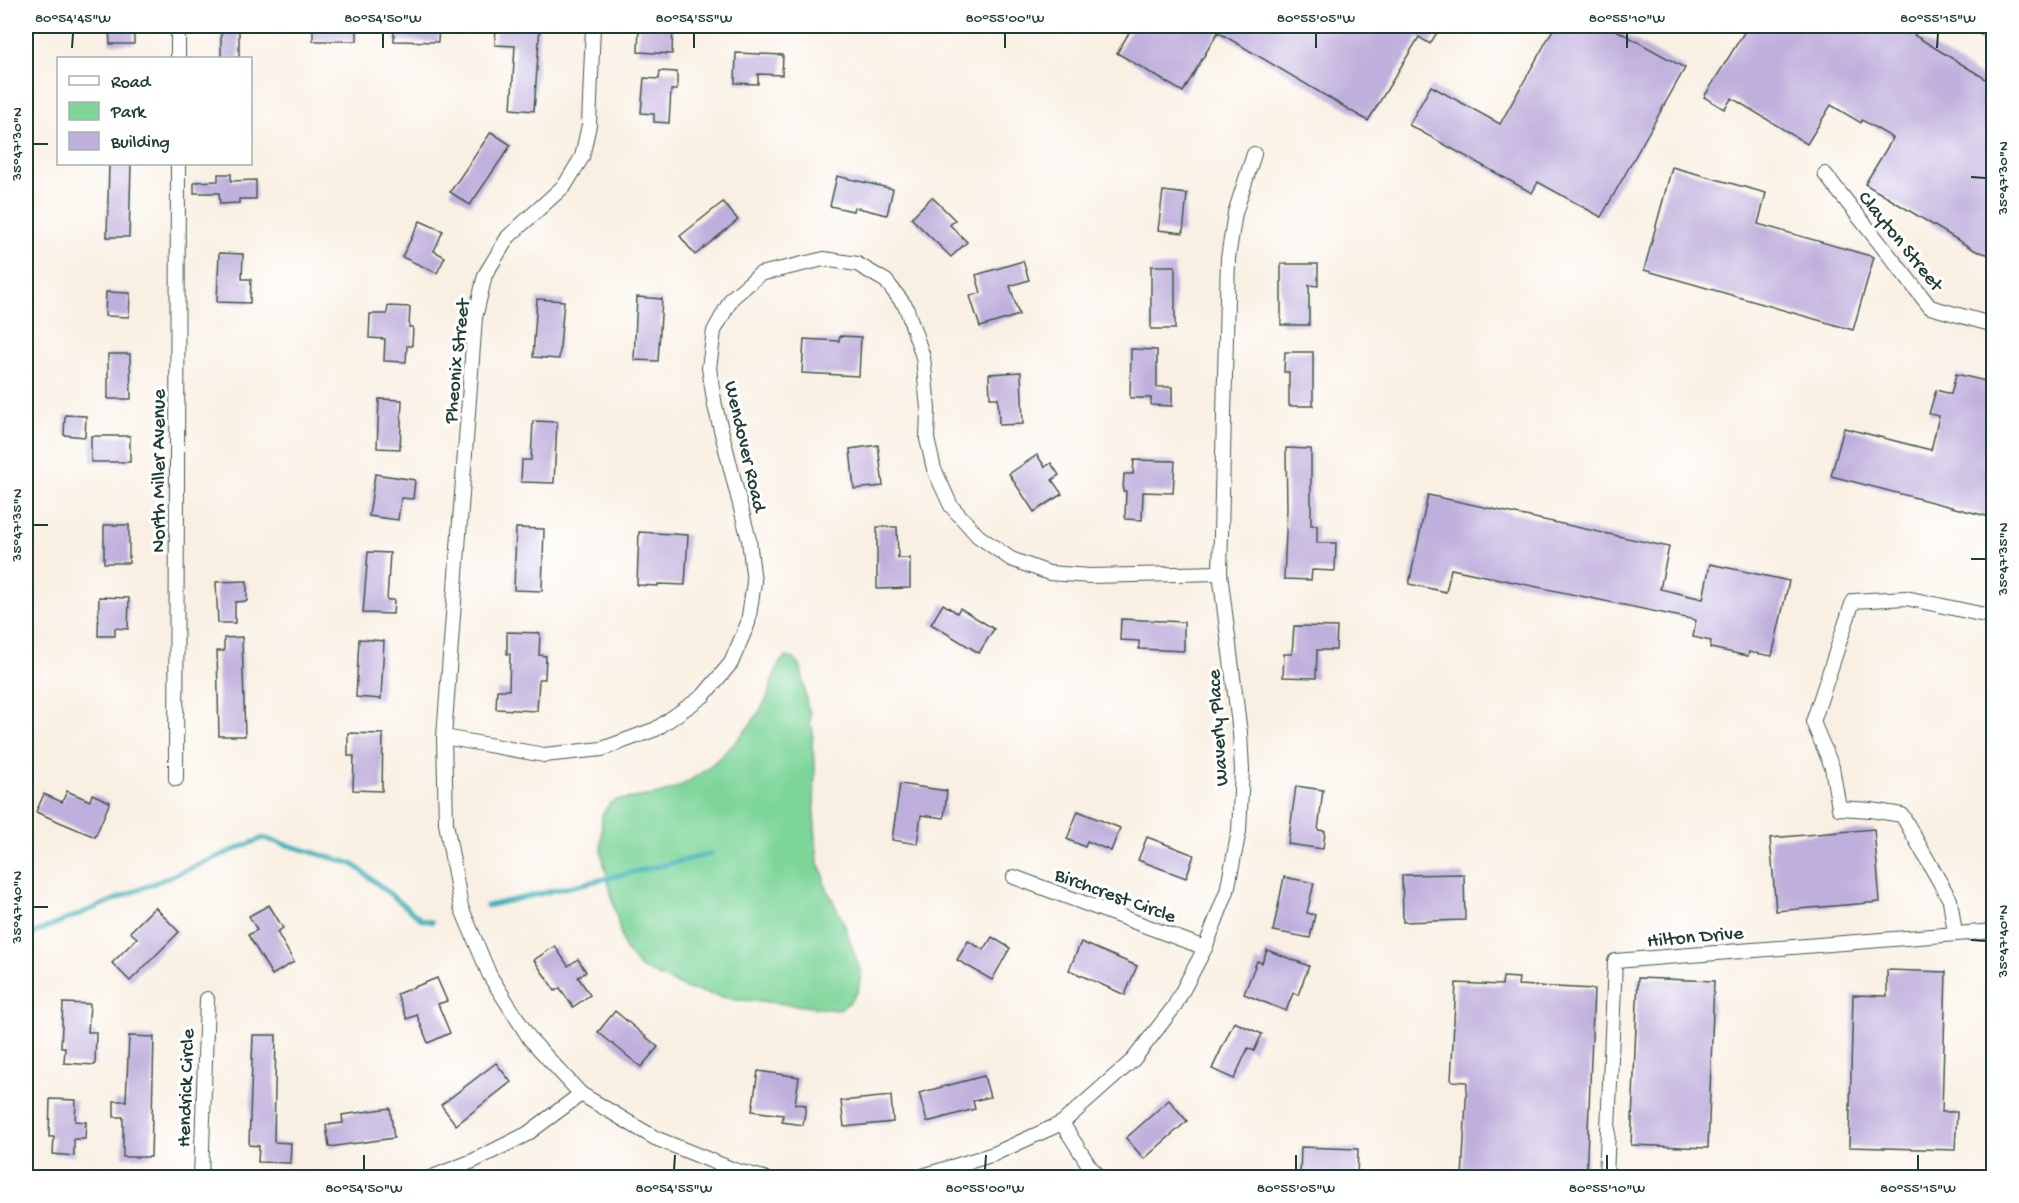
<svg xmlns="http://www.w3.org/2000/svg" width="2019" height="1203" font-family="'Gochi Hand',sans-serif">
<style>
.green{fill:#7ed59a;stroke:#4e8967;stroke-width:1.5}
.lines{fill:none;stroke-linecap:round;stroke-linejoin:round}
.stream{stroke:#41b1ba;stroke-width:5}
.building{fill:#bfafdc}
.street-casing{stroke:#40584e;stroke-width:16}
.street{stroke:#fff;stroke-width:14}
.ticks{fill:none;stroke:#1f3d34;stroke-width:2}
.labels{text-anchor:middle;stroke-width:6;stroke-linejoin:round;paint-order:stroke}
.street-label{font-size:20px;fill:#1f3d34;stroke:#fff}
.neatline{fill:none;stroke:#1f3d34;stroke-width:2}
.ticks-label{font-size:15px;text-anchor:middle;fill:#1f3d34}
</style>
<rect width="100%" height="100%" fill="#fff"/>
<filter id="ink" filterUnits="userSpaceOnUse"><feTurbulence type="fractalNoise" baseFrequency=".0167" numOctaves="2"/><feDisplacementMap in="SourceGraphic" scale="12" xChannelSelector="R" yChannelSelector="G"/><feConvolveMatrix kernelMatrix="1 2 1 2 8 2 1 2 1" color-interpolation-filters="sRGB"/></filter>
<filter id="wash" filterUnits="userSpaceOnUse"><feTurbulence type="fractalNoise" baseFrequency=".008" numOctaves="4" result="noise"/><feDisplacementMap in="SourceGraphic" scale="24" xChannelSelector="R" yChannelSelector="G"/><feGaussianBlur stdDeviation="1.35" result="paint"/><feColorMatrix in="noise" values="0 0 0 0 0 0 0 0 0 0 0 0 0 0 0 0 0 1.4 0 .05"/><feComposite in="paint" operator="in"/></filter>
<g filter="url(#wash)">
<rect width="100%" height="100%" fill="#f9f0e3"/>
<path class="green" d="M 786,657 L 794,659 L 801,667 L 807,706 L 810,712 L 810,724 L 813,730 L 812,748 L 815,761 L 814,815 L 818,863 L 824,876 L 824,882 L 844,924 L 861,973 L 858,991 L 849,1003 L 837,1010 L 760,1001 L 736,1000 L 688,989 L 640,968 L 624,948 L 601,851 L 602,815 L 610,803 L 616,800 C 631,798 647,797 662,793 C 701,782 746,737 765,702 C 773,689 772,666 786,657 Z"/>
<g class="lines">
<g class="stream">
<path d="M 487,906 L 711,854"/>
<path d="M 26,939 L 34,933 L 263,838 L 353,864 L 422,920 L 432,922"/>
</g>
</g>
<g id="blocks">
<g class="building">
<path d="M 109,26 L 134,26 L 134,44 L 110,44 Z"/>
<rect x="221" y="26" width="18" height="32"/>
<rect x="313" y="26" width="44" height="15"/>
<path d="M 394,26 L 439,26 L 438,42 L 394,41 Z"/>
<path d="M 496,26 L 540,26 L 534,111 L 511,109 L 515,46 L 495,45 Z"/>
<path d="M 639,26 L 673,26 L 672,54 L 638,52 Z"/>
<path d="M 1133,26 L 1441,26 L 1430,44 L 1419,37 L 1368,121 L 1218,32 L 1183,92 L 1117,53 Z"/>
<path d="M 1555,26 L 1609,26 L 1685,68 L 1601,217 L 1538,182 L 1532,193 L 1409,125 L 1431,86 L 1500,124 Z"/>
<path d="M 1748,26 L 1904,26 L 1916,33 L 1914,35 L 1994,84 L 1994,256 L 1976,251 L 1865,184 L 1893,138 L 1862,120 L 1861,123 L 1831,105 L 1807,144 L 1732,98 L 1724,109 L 1704,97 Z"/>
<path d="M 736,53 L 783,55 L 782,75 L 758,74 L 758,84 L 735,83 Z"/>
<path d="M 660,71 L 677,72 L 677,90 L 671,90 L 669,123 L 654,122 L 654,114 L 641,113 L 644,78 L 659,79 Z"/>
<path d="M 491,132 L 511,145 L 470,205 L 450,192 Z"/>
<path d="M 109,164 L 131,164 L 129,237 L 107,237 Z"/>
<path d="M 1672,167 L 1766,193 L 1758,224 L 1874,257 L 1853,330 L 1644,270 Z"/>
<path d="M 218,174 L 231,174 L 231,181 L 256,180 L 256,199 L 239,199 L 239,203 L 220,204 L 219,193 L 194,193 L 194,182 L 218,181 Z"/>
<path d="M 837,176 L 893,189 L 887,215 L 854,207 L 853,211 L 830,206 Z"/>
<path d="M 1163,191 L 1187,194 L 1183,233 L 1158,230 Z"/>
<path d="M 932,197 L 955,220 L 950,225 L 967,242 L 951,257 L 911,218 Z"/>
<path d="M 723,202 L 738,220 L 695,255 L 680,236 Z"/>
<path d="M 420,221 L 443,231 L 434,251 L 445,257 L 437,273 L 402,257 Z"/>
<path d="M 219,253 L 243,254 L 242,279 L 251,279 L 250,303 L 217,302 Z"/>
<path d="M 1023,261 L 1029,280 L 1010,286 L 1019,315 L 980,327 L 970,296 L 981,293 L 976,275 Z"/>
<path d="M 1281,264 L 1318,264 L 1318,286 L 1309,285 L 1309,325 L 1281,325 Z"/>
<rect x="1151" y="266" width="24" height="63"/>
<path d="M 106,292 L 130,293 L 129,317 L 105,316 Z"/>
<path d="M 637,297 L 662,299 L 658,361 L 634,360 Z"/>
<path d="M 537,299 L 564,301 L 559,359 L 533,357 Z"/>
<path d="M 388,306 L 410,307 L 409,327 L 413,327 L 412,346 L 407,346 L 406,362 L 384,361 L 385,339 L 369,338 L 370,314 L 387,314 Z"/>
<path d="M 840,336 L 861,337 L 859,376 L 802,373 L 804,339 L 839,341 Z"/>
<path d="M 1131,349 L 1157,350 L 1157,387 L 1172,387 L 1172,406 L 1151,405 L 1151,398 L 1130,398 Z"/>
<path d="M 1285,352 L 1313,352 L 1313,406 L 1289,406 L 1289,372 L 1284,372 Z"/>
<path d="M 108,354 L 130,354 L 131,399 L 108,399 Z"/>
<path d="M 1021,372 L 1023,424 L 999,425 L 998,398 L 990,398 L 989,374 Z"/>
<path d="M 1956,374 L 1994,383 L 1994,518 L 1831,476 L 1844,428 L 1931,450 L 1939,416 L 1929,414 L 1936,390 L 1951,394 Z"/>
<path d="M 379,399 L 402,400 L 400,449 L 377,448 Z"/>
<path d="M 65,415 L 86,416 L 85,437 L 64,435 Z"/>
<path d="M 533,421 L 557,422 L 554,483 L 521,482 L 522,460 L 531,460 Z"/>
<rect x="91" y="436" width="39" height="26"/>
<path d="M 878,445 L 883,486 L 854,489 L 850,449 Z"/>
<path d="M 1286,448 L 1311,449 L 1311,525 L 1317,525 L 1317,543 L 1336,543 L 1335,571 L 1312,570 L 1311,580 L 1284,579 L 1287,508 Z"/>
<path d="M 1037,455 L 1045,467 L 1051,463 L 1059,475 L 1052,480 L 1062,494 L 1034,512 L 1009,474 Z"/>
<path d="M 1134,460 L 1175,461 L 1173,493 L 1143,492 L 1142,520 L 1125,519 L 1126,491 L 1123,491 L 1124,474 L 1133,474 Z"/>
<path d="M 375,474 L 415,480 L 413,499 L 401,498 L 398,520 L 369,516 Z"/>
<path d="M 1428,495 L 1669,547 L 1660,589 L 1703,599 L 1710,564 L 1789,581 L 1772,656 L 1749,652 L 1748,656 L 1710,648 L 1711,641 L 1693,637 L 1696,620 L 1451,569 L 1446,592 L 1409,584 Z"/>
<rect x="104" y="525" width="25" height="38"/>
<path d="M 877,527 L 897,527 L 898,558 L 910,558 L 910,588 L 877,589 Z"/>
<path d="M 516,528 L 544,529 L 542,591 L 514,590 Z"/>
<path d="M 639,532 L 688,535 L 685,585 L 658,584 L 658,586 L 637,585 Z"/>
<path d="M 368,552 L 390,553 L 387,600 L 394,600 L 393,614 L 363,613 Z"/>
<path d="M 247,581 L 247,601 L 235,602 L 235,623 L 218,623 L 216,582 Z"/>
<path d="M 99,597 L 129,598 L 128,629 L 115,628 L 115,636 L 98,636 Z"/>
<path d="M 943,604 L 957,613 L 960,608 L 994,629 L 979,653 L 931,624 Z"/>
<path d="M 1121,619 L 1184,622 L 1184,651 L 1139,649 L 1139,641 L 1120,640 Z"/>
<path d="M 1294,626 L 1337,627 L 1336,650 L 1317,650 L 1316,678 L 1283,677 L 1284,654 L 1292,654 Z"/>
<path d="M 507,632 L 540,633 L 539,655 L 546,656 L 545,679 L 539,679 L 537,711 L 496,709 L 497,690 L 509,690 L 510,654 L 507,654 Z"/>
<path d="M 242,637 L 245,736 L 219,736 L 217,651 L 224,651 L 224,638 Z"/>
<path d="M 359,639 L 384,641 L 381,699 L 356,697 Z"/>
<path d="M 348,733 L 383,734 L 382,791 L 353,790 L 354,756 L 348,756 Z"/>
<path d="M 900,784 L 947,791 L 944,818 L 921,815 L 917,844 L 892,840 Z"/>
<path d="M 1296,786 L 1323,790 L 1318,830 L 1325,831 L 1323,849 L 1288,844 Z"/>
<path d="M 67,791 L 90,801 L 92,794 L 110,802 L 95,837 L 36,812 L 44,794 L 62,802 Z"/>
<path d="M 1078,811 L 1120,828 L 1111,851 L 1087,841 L 1085,847 L 1067,839 Z"/>
<path d="M 1874,829 L 1880,902 L 1776,911 L 1770,838 Z"/>
<path d="M 1147,837 L 1194,855 L 1186,878 L 1138,860 Z"/>
<path d="M 1464,874 L 1465,920 L 1403,922 L 1402,875 Z"/>
<path d="M 1284,877 L 1314,883 L 1307,913 L 1315,915 L 1310,938 L 1273,931 Z"/>
<path d="M 269,905 L 283,928 L 277,932 L 294,962 L 272,975 L 248,935 L 257,930 L 249,916 Z"/>
<path d="M 155,907 L 179,932 L 130,981 L 112,963 L 137,938 L 130,932 Z"/>
<path d="M 992,937 L 1010,948 L 992,980 L 957,960 L 968,941 L 984,950 Z"/>
<path d="M 1081,942 L 1137,966 L 1125,995 L 1069,970 Z"/>
<path d="M 555,946 L 568,966 L 578,959 L 586,972 L 578,977 L 590,995 L 573,1007 L 560,988 L 555,991 L 534,960 Z"/>
<path d="M 1267,950 L 1309,966 L 1298,995 L 1293,993 L 1286,1011 L 1244,994 L 1257,961 L 1262,963 Z"/>
<path d="M 1887,970 L 1946,972 L 1942,1112 L 1957,1112 L 1955,1150 L 1849,1147 L 1853,995 L 1887,996 Z"/>
<path d="M 1503,977 L 1519,978 L 1518,985 L 1594,989 L 1586,1178 L 1462,1178 L 1467,1082 L 1451,1081 L 1456,983 L 1502,985 Z"/>
<path d="M 437,978 L 447,1001 L 438,1004 L 450,1033 L 428,1043 L 417,1015 L 407,1019 L 397,994 Z"/>
<path d="M 1638,978 L 1714,981 L 1708,1148 L 1631,1145 Z"/>
<path d="M 63,1003 L 90,1004 L 88,1032 L 96,1032 L 95,1065 L 64,1063 L 65,1047 L 61,1047 Z"/>
<path d="M 615,1011 L 658,1047 L 641,1067 L 598,1032 Z"/>
<path d="M 1234,1022 L 1262,1034 L 1254,1051 L 1248,1048 L 1234,1079 L 1212,1069 Z"/>
<path d="M 253,1035 L 276,1035 L 274,1142 L 291,1143 L 290,1163 L 258,1162 L 259,1146 L 249,1145 Z"/>
<path d="M 129,1036 L 154,1037 L 151,1157 L 123,1157 L 123,1117 L 114,1117 L 114,1101 L 126,1101 Z"/>
<path d="M 496,1063 L 511,1082 L 456,1125 L 441,1105 Z"/>
<path d="M 758,1071 L 799,1077 L 795,1104 L 806,1105 L 803,1125 L 782,1122 L 783,1115 L 752,1111 Z"/>
<path d="M 984,1076 L 990,1097 L 973,1101 L 975,1109 L 927,1122 L 919,1093 Z"/>
<path d="M 891,1096 L 893,1122 L 844,1127 L 841,1101 Z"/>
<path d="M 50,1099 L 76,1100 L 75,1121 L 86,1122 L 85,1139 L 74,1139 L 74,1156 L 53,1154 L 54,1137 L 49,1137 Z"/>
<path d="M 1169,1100 L 1187,1121 L 1144,1159 L 1126,1138 Z"/>
<path d="M 390,1108 L 394,1138 L 329,1147 L 326,1125 L 343,1123 L 342,1115 Z"/>
<path d="M 1301,1147 L 1358,1149 L 1357,1178 L 1300,1178 Z"/>
</g>
</g>
</g>
<g filter="url(#ink)">
<use href="#blocks" fill-opacity="0" stroke="#40584e" stroke-width="1.5"/>
<g class="lines">
<g class="street-casing">
<g id="street">
<path d="M 593,26 L 589,125 L 582,157 L 565,185 L 508,237 L 485,275 L 475,318 L 444,737 L 446,823 L 461,907 L 490,976 L 530,1039 L 581,1094 L 655,1138 L 734,1170 L 764,1178"/>
<path d="M 1980,26 L 1994,34"/>
<path d="M 178,58 L 178,26"/>
<path d="M 1825,174 L 1930,307 L 1994,325"/>
<path d="M 444,737 L 544,755 L 602,749 L 656,729 L 703,696 L 731,663 L 748,623 L 754,582 L 749,540 L 715,406 L 709,368 L 714,331 L 732,298 L 760,274 L 824,259 L 857,264 L 886,281 L 906,307 L 923,357 L 928,409 L 927,439 L 934,469 L 951,506 L 978,536 L 1011,559 L 1049,573 L 1090,576 L 1220,573"/>
<path d="M 176,779 L 178,164"/>
<path d="M 1014,877 L 1205,948"/>
<path d="M 1955,933 L 1950,900 L 1902,815 L 1871,810 L 1839,808 L 1832,767 L 1813,722 L 1853,601 L 1906,598 L 1994,617"/>
<path d="M 1062,1123 L 1090,1167 L 1101,1178"/>
<path d="M 201,1178 L 207,999"/>
<path d="M 430,1178 L 473,1161 L 527,1134 L 581,1094"/>
<path d="M 916,1178 L 994,1154 L 1062,1123 L 1133,1060 L 1174,1007 L 1205,948 L 1227,891 L 1239,831 L 1242,770 L 1240,733 L 1220,573 L 1228,258 L 1235,213 L 1254,154"/>
<path d="M 1606,1178 L 1615,961 L 1994,931"/>
</g>
</g>
<use href="#street" class="street"/>
</g>
</g>
<path class="ticks" d="M 72,48 L 73,33M 383,48 L 383,33M 694,48 L 694,33M 1005,48 L 1005,33M 1316,48 L 1316,33M 1627,48 L 1627,33M 1937,48 L 1938,33M 33,144 L 48,144M 1971,177 L 1986,178M 33,525 L 48,525M 1971,559 L 1986,559M 33,907 L 48,907M 1971,940 L 1986,941M 364,1170 L 364,1155M 674,1170 L 675,1155M 985,1170 L 986,1155M 1296,1170 L 1296,1155M 1607,1170 L 1607,1155M 1918,1170 L 1918,1155"/>
<g class="labels">
<g class="street-label">
<text transform="translate(1902 240) rotate(51)" y="7">Clayton Street</text>
<text transform="translate(455 361) rotate(-84)" y="7">Pheonix Street</text>
<text transform="translate(747 446) rotate(77)" y="7">Wendover Road</text>
<text transform="translate(157 471) rotate(-90)" y="7">North Miller Avenue</text>
<text transform="translate(1216 728) rotate(-94)" y="7">Waverly Place</text>
<text transform="translate(1116 894) rotate(20)" y="7">Birchcrest Circle</text>
<text transform="translate(1695 935) rotate(-5)" y="7">Hilton Drive</text>
<text transform="translate(184 1088) rotate(-88)" y="7">Hendrick Circle</text>
</g>
</g>
<rect width="2019" height="1203" fill="none" stroke="#fff" stroke-width="66"/>
<rect x="57" y="57" width="195" height="108" fill="#ffffff" stroke="#a5b1ae" stroke-width="1.5"/>
<rect x="69" y="76" width="30" height="9" fill="#ffffff" stroke="#a5b1ae" stroke-width="1.5"/>
<text x="111" y="87" font-size="18" fill="#1f3d34">Road</text>
<rect x="69" y="102" width="30" height="18" fill="#7ed59a" stroke="#a5b1ae" stroke-width="1.5"/>
<text x="111" y="117" font-size="18" fill="#1f3d34">Park</text>
<rect x="69" y="132" width="30" height="18" fill="#bfafdc" stroke="#a5b1ae" stroke-width="1.5"/>
<text x="111" y="147" font-size="18" fill="#1f3d34">Building</text>
<rect x="33" y="33" width="1953" height="1137" class="neatline"/>
<g class="ticks-label">
<text x="73" y="22">80°54'45"W</text>
<text x="383" y="22">80°54'50"W</text>
<text x="694" y="22">80°54'55"W</text>
<text x="1005" y="22">80°55'00"W</text>
<text x="1316" y="22">80°55'05"W</text>
<text x="1627" y="22">80°55'10"W</text>
<text x="1938" y="22">80°55'15"W</text>
<text transform="translate(16 144) rotate(-90)" y="5">35°47'30"N</text>
<text transform="translate(2002 178) rotate(-90)" y="5">35°47'30"N</text>
<text transform="translate(16 525) rotate(-90)" y="5">35°47'35"N</text>
<text transform="translate(2002 559) rotate(-90)" y="5">35°47'35"N</text>
<text transform="translate(16 907) rotate(-90)" y="5">35°47'40"N</text>
<text transform="translate(2002 941) rotate(-90)" y="5">35°47'40"N</text>
<text x="364" y="1192">80°54'50"W</text>
<text x="674" y="1192">80°54'55"W</text>
<text x="985" y="1192">80°55'00"W</text>
<text x="1296" y="1192">80°55'05"W</text>
<text x="1607" y="1192">80°55'10"W</text>
<text x="1918" y="1192">80°55'15"W</text>
</g>
</svg>
